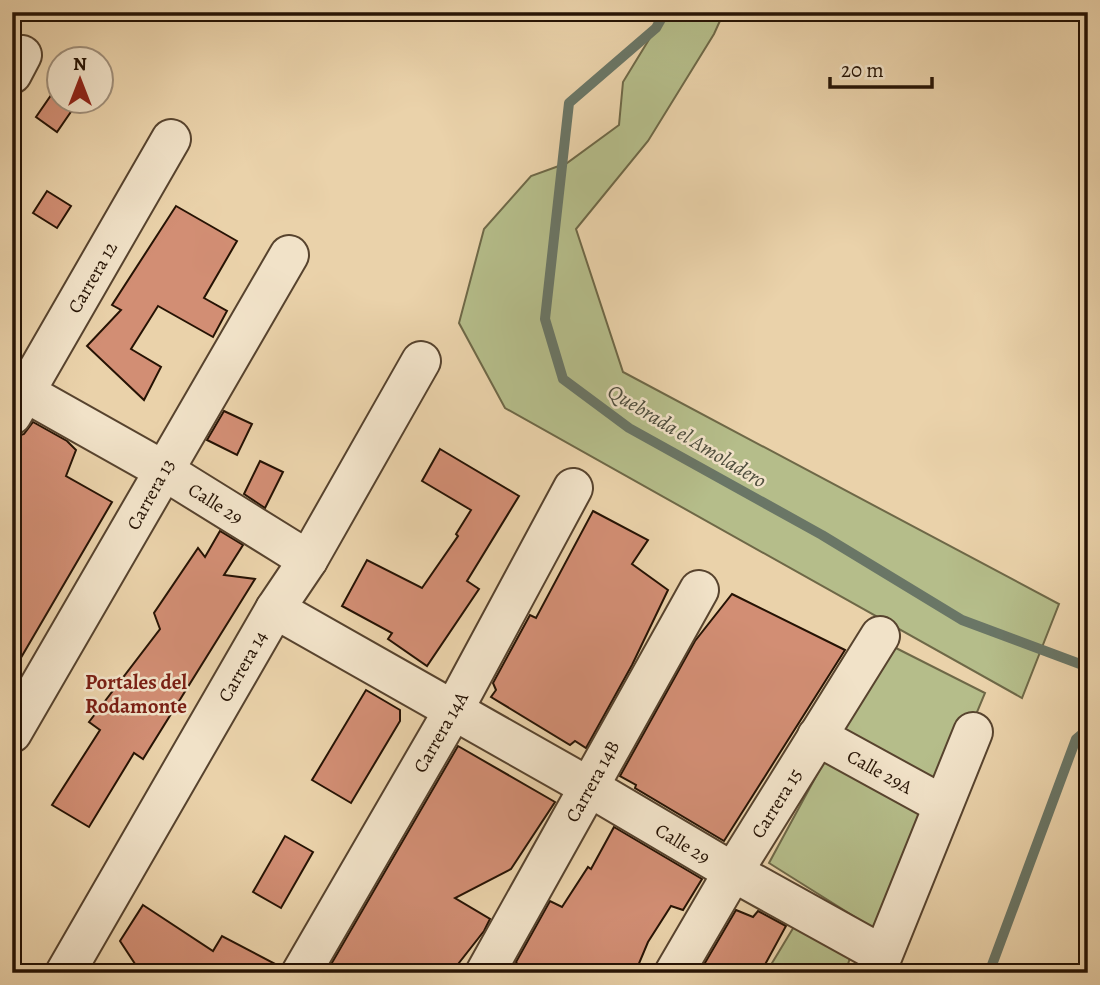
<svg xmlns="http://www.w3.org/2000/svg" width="1100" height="985" font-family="Alegreya,serif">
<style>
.green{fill:#b5bd8a;stroke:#6e6847;stroke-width:2}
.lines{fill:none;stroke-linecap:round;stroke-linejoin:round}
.stream{stroke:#6a7666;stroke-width:10}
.building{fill:#d28e74;stroke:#261304;stroke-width:2}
.minor-casing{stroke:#57432e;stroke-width:42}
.minor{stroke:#f1e2c8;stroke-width:38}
.labels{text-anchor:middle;stroke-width:5;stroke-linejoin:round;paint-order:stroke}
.street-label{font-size:19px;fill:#261304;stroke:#f1e2c8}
.water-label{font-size:21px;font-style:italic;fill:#4e4d3d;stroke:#f1e2c8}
.neighbourhood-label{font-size:21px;font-weight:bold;fill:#7a1f14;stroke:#f1e2c8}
</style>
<rect width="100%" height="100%" fill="#ead2aa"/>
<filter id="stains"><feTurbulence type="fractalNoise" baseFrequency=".00286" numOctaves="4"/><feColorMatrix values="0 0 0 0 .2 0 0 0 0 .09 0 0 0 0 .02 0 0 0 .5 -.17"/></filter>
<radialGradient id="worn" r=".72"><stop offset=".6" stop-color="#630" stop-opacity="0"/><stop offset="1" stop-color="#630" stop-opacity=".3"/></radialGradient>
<g class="green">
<path d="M 662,12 L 724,12 L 714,34 L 648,141 L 576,229 L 623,372 L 1059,604 L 1022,698 L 505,408 L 459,323 L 484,229 L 531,176 L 567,163 L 619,125 L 623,82 L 656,28 Z"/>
<path d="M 888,644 L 985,693 L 942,796 L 832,738 Z"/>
<path d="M 826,758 L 934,812 L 882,934 L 769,863 Z"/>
<path d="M 795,925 L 851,955 L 845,973 L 766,973 Z"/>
</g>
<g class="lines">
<g class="stream">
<path d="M 665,12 L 656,28 L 569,103 L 545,319 L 563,379 L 629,428 L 822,535 L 962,620 L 1088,667"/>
<path d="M 989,973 L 1076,739 L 1088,729"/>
</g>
</g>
<g class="building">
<path d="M 56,88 L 60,91 L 60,102 L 77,103 L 57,132 L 36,117 Z"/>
<path d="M 47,191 L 71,206 L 57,228 L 33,213 Z"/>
<path d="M 176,206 L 237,241 L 204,298 L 227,311 L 213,337 L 158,306 L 131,349 L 161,367 L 144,400 L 87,346 L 121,310 L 112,305 Z"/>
<path d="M 224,411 L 252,424 L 237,455 L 207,440 Z"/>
<path d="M 33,422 L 67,441 L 76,450 L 66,476 L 112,502 L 12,673 L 12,438 L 24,434 Z"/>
<path d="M 440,449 L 519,496 L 467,581 L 479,589 L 427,666 L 388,639 L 392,633 L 342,606 L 367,560 L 422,588 L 458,536 L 456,534 L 471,510 L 422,481 Z"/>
<path d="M 260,461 L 283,472 L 265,508 L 244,494 Z"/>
<path d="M 593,511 L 648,540 L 632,564 L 668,590 L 632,665 L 586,748 L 575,741 L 570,745 L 491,697 L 496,690 L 493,683 L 530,615 L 536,618 Z"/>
<path d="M 220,531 L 243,545 L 224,575 L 255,579 L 143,759 L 134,753 L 89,827 L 52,805 L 100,730 L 89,722 L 160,629 L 154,613 L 198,548 L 205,557 Z"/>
<path d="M 732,594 L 845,650 L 724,841 L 635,788 L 636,785 L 620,776 L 695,641 Z"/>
<path d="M 366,690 L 400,710 L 400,721 L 351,803 L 312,780 Z"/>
<path d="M 458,746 L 555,802 L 511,869 L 455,898 L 490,919 L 484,931 L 451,973 L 326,973 Z"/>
<path d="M 614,827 L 702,879 L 683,910 L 671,906 L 648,942 L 635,973 L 523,973 L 516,962 L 550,901 L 562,907 L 588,867 L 591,869 Z"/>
<path d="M 285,836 L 313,852 L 281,908 L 253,892 Z"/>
<path d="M 143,905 L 213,951 L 222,936 L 281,967 L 279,973 L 141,973 L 120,941 Z"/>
<path d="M 736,910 L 753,917 L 758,911 L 786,926 L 762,970 L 748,967 L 746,973 L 699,973 Z"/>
</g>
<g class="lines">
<g class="minor-casing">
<g id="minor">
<path d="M 12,74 L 22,55"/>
<path d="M 12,385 L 163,470 L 308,560"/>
<path d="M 12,415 L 171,139"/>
<path d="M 275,609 L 589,787 L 733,872 L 883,955 L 973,732"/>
<path d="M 12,733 L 289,255"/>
<path d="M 817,736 L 943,805"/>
<path d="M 65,973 L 275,609 L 308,560 L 421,361"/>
<path d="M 301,973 L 453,711 L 573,488"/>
<path d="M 485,973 L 699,590"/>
<path d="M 674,973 L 733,872 L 880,636"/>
</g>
</g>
<use href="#minor" class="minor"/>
</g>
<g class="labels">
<g class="street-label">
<text transform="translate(92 277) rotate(-60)" y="7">Carrera 12</text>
<text transform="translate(150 494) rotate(-61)" y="7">Carrera 13</text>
<text transform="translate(216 503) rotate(32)" y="7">Calle 29</text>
<text transform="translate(242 666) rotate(-60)" y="7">Carrera 14</text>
<text transform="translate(440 732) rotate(-60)" y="7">Carrera 14A</text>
<text transform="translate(880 771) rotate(29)" y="7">Calle 29A</text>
<text transform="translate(592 781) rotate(-61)" y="7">Carrera 14B</text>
<text transform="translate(776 803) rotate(-58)" y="7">Carrera 15</text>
<text transform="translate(683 843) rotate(31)" y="7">Calle 29</text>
</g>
<g class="water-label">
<text transform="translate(687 436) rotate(31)" y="7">Quebrada el Amoladero</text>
</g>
<g class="neighbourhood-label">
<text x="136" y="689">Portales del<tspan x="136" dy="24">Rodamonte</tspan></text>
</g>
</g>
<rect width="1100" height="985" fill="none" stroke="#ead2aa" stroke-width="42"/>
<rect x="14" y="14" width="1072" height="957" fill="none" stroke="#261304" stroke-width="3.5"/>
<rect x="21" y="21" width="1058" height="943" fill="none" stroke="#261304" stroke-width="2"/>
<g transform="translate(80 80)"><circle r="33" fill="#f1e2c8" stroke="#a08f7a" stroke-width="2"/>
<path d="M0-5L12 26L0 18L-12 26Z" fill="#8f2418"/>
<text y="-10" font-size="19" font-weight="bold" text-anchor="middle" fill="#261304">N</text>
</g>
<path d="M830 77v10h102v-10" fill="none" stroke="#261304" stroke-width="3.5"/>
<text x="841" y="77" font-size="21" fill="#261304" stroke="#f1e2c8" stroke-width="5" paint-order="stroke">20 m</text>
<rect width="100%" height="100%" filter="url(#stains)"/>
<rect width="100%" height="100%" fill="url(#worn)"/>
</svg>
